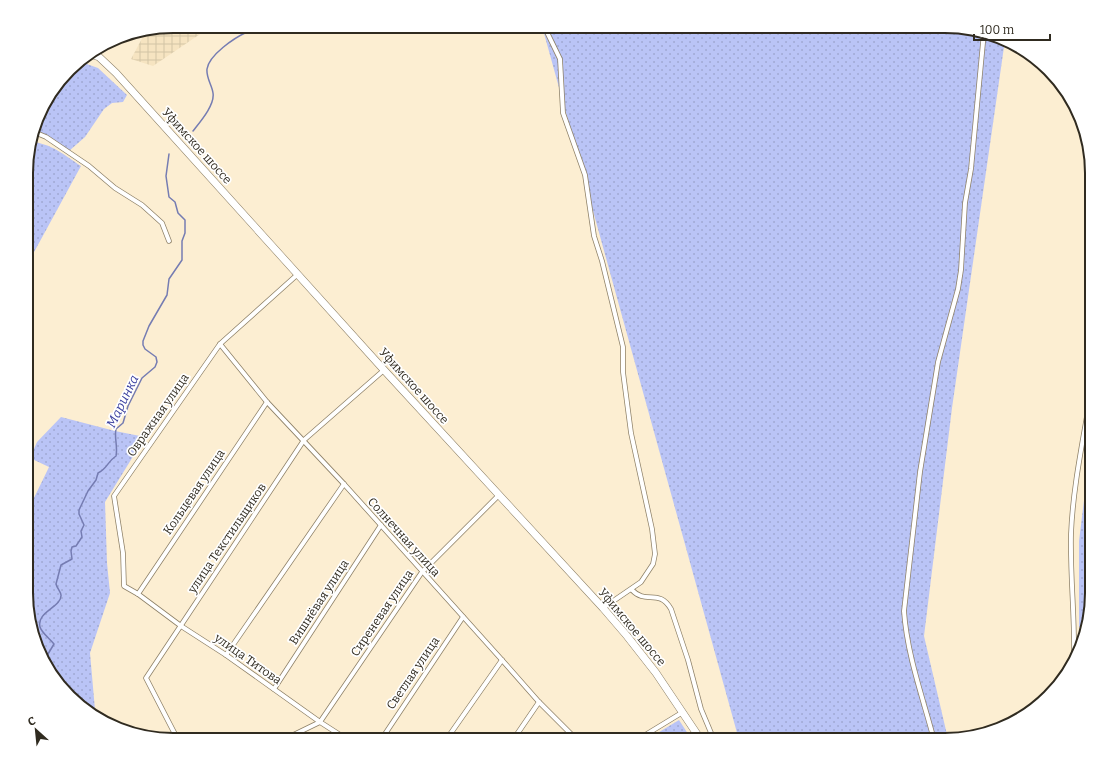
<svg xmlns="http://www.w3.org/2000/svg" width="1118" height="766" font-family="Bitter,serif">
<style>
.industrial{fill:url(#industrial-grid)}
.grass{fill:url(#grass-dots)}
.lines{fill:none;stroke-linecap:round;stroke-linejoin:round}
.stream{stroke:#757cb2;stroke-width:1.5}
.minor-casing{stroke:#8e8168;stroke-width:5.5}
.primary-casing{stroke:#8e8168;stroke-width:8}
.minor{stroke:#fff;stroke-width:4}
.primary{stroke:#fff;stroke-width:7}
.labels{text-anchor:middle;stroke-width:3.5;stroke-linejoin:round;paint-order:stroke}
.street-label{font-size:12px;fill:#302b20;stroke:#fff}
.water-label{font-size:13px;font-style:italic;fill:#3c419f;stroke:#fff}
.rim{fill:none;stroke:#302b20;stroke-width:2}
</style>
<defs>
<pattern id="industrial-grid" width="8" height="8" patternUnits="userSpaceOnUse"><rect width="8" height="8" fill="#f6e4c1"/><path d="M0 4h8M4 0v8" fill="none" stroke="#d3c4a6"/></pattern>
<pattern id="grass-dots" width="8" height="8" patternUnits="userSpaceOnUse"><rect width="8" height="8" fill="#bac4f6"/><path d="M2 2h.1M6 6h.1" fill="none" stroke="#a0a9d3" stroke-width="1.8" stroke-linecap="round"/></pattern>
</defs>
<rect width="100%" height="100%" fill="#fceed2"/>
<path class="industrial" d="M 173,26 L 212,26 L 153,66 L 131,59 L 146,31 Z"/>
<g class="grass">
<path d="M 542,26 L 954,26 L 992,34 L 1005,40 L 952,408 L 924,636 L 948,739 L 739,740 Z"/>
<path d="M 81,62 L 98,68 L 127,95 L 123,102 L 112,103 L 104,109 L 85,137 L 69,151 L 40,133 L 35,127 L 41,108 L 75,63 Z"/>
<path d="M 31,142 C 51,143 64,155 81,166 L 27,265 L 27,154 Z"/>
<path d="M 61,417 L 115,431 L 145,437 L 105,502 L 107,563 L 110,593 L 90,653 L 95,710 L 91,711 L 93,715 L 84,710 L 46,667 L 27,612 L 27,500 L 32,502 L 49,467 L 30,458 L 37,442 Z"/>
<path d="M 1092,436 L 1092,602 L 1086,630 L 1079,627 L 1079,541 Z"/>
<path d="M 679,720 L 692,740 L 646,740 Z"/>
</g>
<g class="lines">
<g class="stream">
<path d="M 193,131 C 200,122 215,105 213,93 C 212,85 206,78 207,69 C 209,55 234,38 247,32 C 254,29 263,28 271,26"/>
<path d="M 44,663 L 45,659 L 54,644 C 50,639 41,632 40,627 C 36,612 62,607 61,595 C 61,592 57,588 56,584 L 61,565 L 72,559 L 71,551 L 72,547 L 76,546 L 82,537 L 81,531 L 84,525 L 79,514 L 79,510 L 88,491 L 96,480 L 98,473 C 107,469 107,462 116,456 C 118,446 114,438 116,429 L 123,423 L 128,406 L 142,378 L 155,367 L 157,362 L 156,357 L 145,349 L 143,345 L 143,341 L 149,326 L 167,295 L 169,279 L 182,260 L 182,241 L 185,233 L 185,220 L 178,213 L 175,202 L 169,197 L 166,176 L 169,154"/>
</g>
<g class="minor-casing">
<g id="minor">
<path d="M 544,26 L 560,59 L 563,113 L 585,175 L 594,236 L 602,261 L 623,347 L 623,372 L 631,433 L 652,529 L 655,554 L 653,564 L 641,582 L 603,608"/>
<path d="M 34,132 L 46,137 L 89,166 L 115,188 L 142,205 L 162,223 L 169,241"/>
<path d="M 298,274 L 220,344 L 114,496 L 123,553 L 124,586 L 138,594 L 181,626 L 226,655 L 320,722 L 348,740"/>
<path d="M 220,344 L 267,402 L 344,484 L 502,660 L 539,702 L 577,740"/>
<path d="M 632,590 C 646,605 659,588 671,609 L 688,660 L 701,709 L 714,740"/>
<path d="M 138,594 L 267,402"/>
<path d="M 226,655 L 344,484"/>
<path d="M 1074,659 C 1075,617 1070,576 1071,534 C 1073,485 1084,436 1092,387"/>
<path d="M 274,689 L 381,525"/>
<path d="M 178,740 L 146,678 L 304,440 L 384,370"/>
<path d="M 283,740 L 320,722 L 422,572 L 499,495"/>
<path d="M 381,740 L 463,617"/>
<path d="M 446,740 L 502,660"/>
<path d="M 513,740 L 539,702"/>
<path d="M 637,740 L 683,712"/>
<path d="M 934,740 C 923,698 907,655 904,611 L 920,472 L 938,362 L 958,289 L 961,270 L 965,203 L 971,169 L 984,32"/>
</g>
</g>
<g class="primary-casing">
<path id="primary" d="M 90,54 L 99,57 L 116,73 L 384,370 L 603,608 L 627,636 L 656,673 L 701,740"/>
</g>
<use href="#minor" class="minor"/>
<use href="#primary" class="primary"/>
</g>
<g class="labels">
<g class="street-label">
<text transform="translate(197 146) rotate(48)" y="4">Уфимское шоссе</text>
<text transform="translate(414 386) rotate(48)" y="4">Уфимское шоссе</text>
<text transform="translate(158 415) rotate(-55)" y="4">Овражная улица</text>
<text transform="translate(194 492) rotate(-56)" y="4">Кольцевая улица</text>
<text transform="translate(404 537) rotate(48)" y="4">Солнечная улица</text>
<text transform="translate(227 538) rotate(-56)" y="4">улица Текстильщиков</text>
<text transform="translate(319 602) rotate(-57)" y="4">Вишнёвая улица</text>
<text transform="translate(382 613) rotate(-56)" y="4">Сиреневая улица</text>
<text transform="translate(632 627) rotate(50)" y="4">Уфимское шоссе</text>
<text transform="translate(248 659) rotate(35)" y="4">улица Титова</text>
<text transform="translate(413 673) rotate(-56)" y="4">Светлая улица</text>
</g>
<g class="water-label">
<text transform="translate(122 401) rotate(-64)" y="5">Маринка</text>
</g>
</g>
<path d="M0 0H1118V766H0ZM173 33H945A140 140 0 0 1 1085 173V593A140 140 0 0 1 945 733H173A140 140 0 0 1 33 593V173A140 140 0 0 1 173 33Z" fill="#fff" fill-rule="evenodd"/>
<path class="rim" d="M173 33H945A140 140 0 0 1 1085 173V593A140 140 0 0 1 945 733H173A140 140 0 0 1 33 593V173A140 140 0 0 1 173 33Z"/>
<g transform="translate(36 730) rotate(333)" stroke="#ffffff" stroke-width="3" paint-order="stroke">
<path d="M0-3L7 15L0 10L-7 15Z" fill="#302b20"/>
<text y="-6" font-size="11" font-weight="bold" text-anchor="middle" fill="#302b20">С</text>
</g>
<path d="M974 34v6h76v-6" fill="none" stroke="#302b20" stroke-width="2"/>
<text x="980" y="34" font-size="12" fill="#302b20" stroke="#ffffff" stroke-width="3" paint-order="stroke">100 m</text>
</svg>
